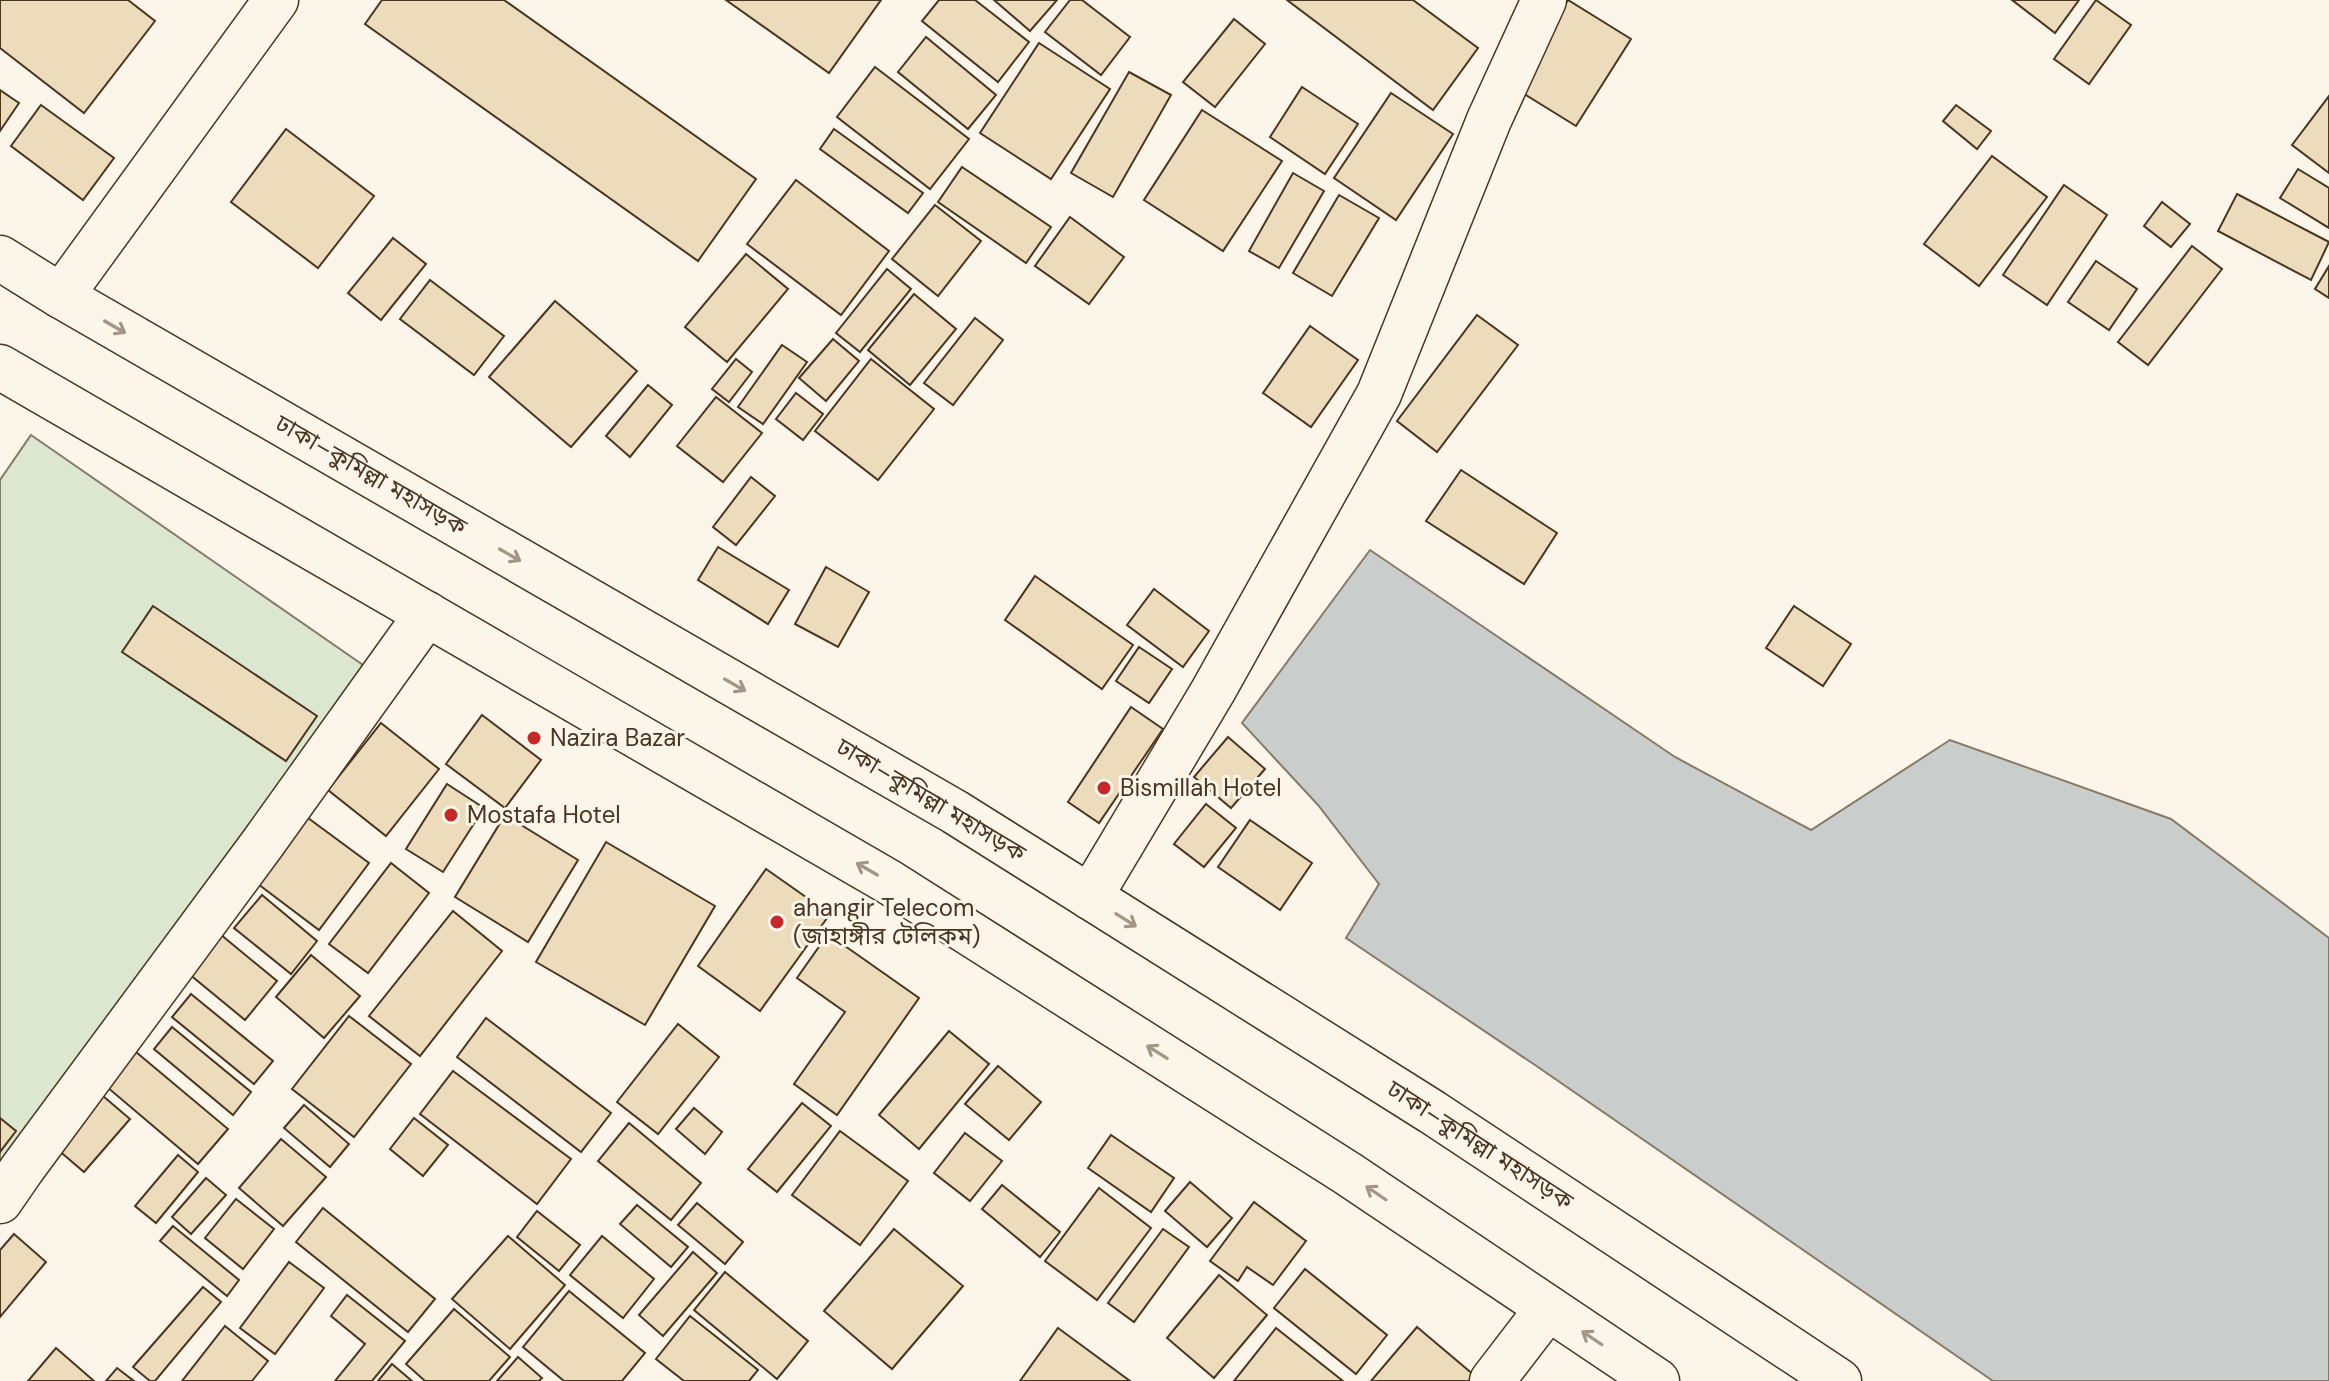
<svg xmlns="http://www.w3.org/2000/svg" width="2329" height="1381" font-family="'DM Sans','Noto Sans Bengali',sans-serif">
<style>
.green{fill:#dce7d0;stroke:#887966;stroke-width:2}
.water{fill:#c9cecd;stroke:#887966;stroke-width:2}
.building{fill:#ecdcbc;stroke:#4a3520;stroke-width:2}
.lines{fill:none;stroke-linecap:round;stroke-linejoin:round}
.minor-casing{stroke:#4a3520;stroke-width:47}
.highway-casing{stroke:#4a3520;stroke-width:47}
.minor{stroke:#fbf6e9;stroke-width:44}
.highway{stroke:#fbf6e9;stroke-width:44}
.oneway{stroke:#a29684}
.poi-dot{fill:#c62828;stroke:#fbf6e9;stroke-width:3}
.labels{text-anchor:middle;stroke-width:6;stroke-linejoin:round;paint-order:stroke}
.street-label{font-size:24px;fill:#4a3520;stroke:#fbf6e9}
.poi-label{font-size:24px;fill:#4a3520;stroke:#fbf6e9;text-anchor:start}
</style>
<rect width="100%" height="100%" fill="#fbf6e9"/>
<path class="green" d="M 31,435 L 363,665 L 0,1191 L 0,480 Z"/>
<path class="water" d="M 1370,550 L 1675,757 L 1811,830 L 1950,740 L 2171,819 L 2329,938 L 2329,1381 L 1993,1381 L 1535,1065 L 1346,938 L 1379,884 L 1318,805 L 1242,723 Z"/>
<g class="building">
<path d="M 0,0 L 128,0 L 155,21 L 84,113 L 0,48 Z"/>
<path d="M 382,0 L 504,0 L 756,179 L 698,261 L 365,24 Z"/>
<path d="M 726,0 L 881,0 L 829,73 Z"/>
<path d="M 939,0 L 975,0 L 1029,42 L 998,82 L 922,21 Z"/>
<path d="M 994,0 L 1057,0 L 1030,31 Z"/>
<path d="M 1070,0 L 1082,0 L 1130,37 L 1101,75 L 1045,32 Z"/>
<path d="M 1287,0 L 1413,0 L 1478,48 L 1433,110 Z"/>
<path d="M 1568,0 L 1631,39 L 1576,126 L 1513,87 Z"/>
<path d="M 2012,0 L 2079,0 L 2055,33 Z"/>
<path d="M 2096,0 L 2131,25 L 2089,84 L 2054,59 Z"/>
<path d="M 1234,19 L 1265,44 L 1215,107 L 1183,82 Z"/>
<path d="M 926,37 L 996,95 L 968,129 L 898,72 Z"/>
<path d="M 1039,43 L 1110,89 L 1051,179 L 980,133 Z"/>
<path d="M 875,67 L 969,139 L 930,189 L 837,117 Z"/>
<path d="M 1129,72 L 1171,95 L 1113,197 L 1071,173 Z"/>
<path d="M 1302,87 L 1358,124 L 1325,174 L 1270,137 Z"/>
<path d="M 0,90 L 19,103 L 0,131 Z"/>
<path d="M 1391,93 L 1453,134 L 1396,220 L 1334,178 Z"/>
<path d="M 2329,96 L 2329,173 L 2292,145 Z"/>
<path d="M 41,105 L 114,158 L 83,200 L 11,146 Z"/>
<path d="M 1956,105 L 1991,131 L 1977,149 L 1943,121 Z"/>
<path d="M 1202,110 L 1282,161 L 1223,251 L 1144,200 Z"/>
<path d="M 286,129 L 374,196 L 318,268 L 231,202 Z"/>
<path d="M 834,129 L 923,193 L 908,213 L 820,149 Z"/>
<path d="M 1992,156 L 2047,197 L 1979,286 L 1924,244 Z"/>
<path d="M 962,167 L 1051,227 L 1026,263 L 938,202 Z"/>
<path d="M 2298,169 L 2329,188 L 2329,228 L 2280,198 Z"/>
<path d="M 1293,173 L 1324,191 L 1279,268 L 1249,251 Z"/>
<path d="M 796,180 L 889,251 L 841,315 L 747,244 Z"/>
<path d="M 2064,185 L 2107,215 L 2047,305 L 2003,275 Z"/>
<path d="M 2237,194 L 2329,242 L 2311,280 L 2218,231 Z"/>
<path d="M 1339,195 L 1379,218 L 1332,296 L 1293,273 Z"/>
<path d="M 2162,202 L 2190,224 L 2171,247 L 2144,226 Z"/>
<path d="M 935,205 L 981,241 L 938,296 L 892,259 Z"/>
<path d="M 1070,217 L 1124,257 L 1089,304 L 1035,266 Z"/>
<path d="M 393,238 L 426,264 L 381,320 L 348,293 Z"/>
<path d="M 2192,246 L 2222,269 L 2148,365 L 2118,342 Z"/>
<path d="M 746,254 L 788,289 L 727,362 L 685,327 Z"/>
<path d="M 2096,261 L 2137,289 L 2109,330 L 2068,302 Z"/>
<path d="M 2329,266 L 2329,298 L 2315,289 Z"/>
<path d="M 887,269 L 911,289 L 860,352 L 836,333 Z"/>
<path d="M 430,280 L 504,336 L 474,375 L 400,319 Z"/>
<path d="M 914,294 L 956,329 L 910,385 L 868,350 Z"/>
<path d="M 555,301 L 637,371 L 571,447 L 489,377 Z"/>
<path d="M 1477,315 L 1518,345 L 1437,452 L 1397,421 Z"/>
<path d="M 975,318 L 1003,340 L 953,405 L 924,383 Z"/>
<path d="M 1310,326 L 1358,360 L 1311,427 L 1263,393 Z"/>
<path d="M 833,339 L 859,361 L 826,401 L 799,378 Z"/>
<path d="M 782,345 L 807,362 L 763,424 L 738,407 Z"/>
<path d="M 736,359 L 752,372 L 729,402 L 712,389 Z"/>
<path d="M 871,359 L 934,409 L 878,480 L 815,431 Z"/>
<path d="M 648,385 L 672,405 L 630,457 L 606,436 Z"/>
<path d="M 796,393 L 823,414 L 803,440 L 776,419 Z"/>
<path d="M 716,397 L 762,433 L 723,482 L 677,446 Z"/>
<path d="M 1461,470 L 1557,533 L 1524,584 L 1426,521 Z"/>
<path d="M 751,477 L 775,496 L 736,545 L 713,527 Z"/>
<path d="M 718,547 L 789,590 L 768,624 L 698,580 Z"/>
<path d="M 826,567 L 869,592 L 838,647 L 795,624 Z"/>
<path d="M 1035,576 L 1133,645 L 1102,689 L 1005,620 Z"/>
<path d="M 1154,589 L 1209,631 L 1183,667 L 1127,625 Z"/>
<path d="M 153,606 L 317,716 L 286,761 L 122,652 Z"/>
<path d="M 1794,606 L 1851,644 L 1823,686 L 1766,648 Z"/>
<path d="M 1139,647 L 1172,669 L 1149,703 L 1116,681 Z"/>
<path d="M 1131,707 L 1163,729 L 1099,823 L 1068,802 Z"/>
<path d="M 482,715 L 541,760 L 505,808 L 446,764 Z"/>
<path d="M 381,723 L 439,769 L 386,836 L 328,790 Z"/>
<path d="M 1228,737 L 1265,769 L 1231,808 L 1194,777 Z"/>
<path d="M 447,784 L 484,808 L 443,872 L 406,849 Z"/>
<path d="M 1206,804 L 1236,828 L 1204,867 L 1174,844 Z"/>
<path d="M 304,815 L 369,863 L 319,930 L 254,881 Z"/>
<path d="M 505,815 L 578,860 L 528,942 L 455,897 Z"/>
<path d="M 1250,820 L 1312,863 L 1280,910 L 1218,867 Z"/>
<path d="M 606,842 L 715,906 L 645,1025 L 536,962 Z"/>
<path d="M 391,863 L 429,893 L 368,973 L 329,944 Z"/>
<path d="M 766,869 L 830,914 L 760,1011 L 698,966 Z"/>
<path d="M 262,895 L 317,941 L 291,974 L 234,928 Z"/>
<path d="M 453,911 L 502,951 L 420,1056 L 369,1016 Z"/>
<path d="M 220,934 L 277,981 L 245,1020 L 188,973 Z"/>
<path d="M 828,934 L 919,998 L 837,1115 L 794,1084 L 845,1012 L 797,978 Z"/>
<path d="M 311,955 L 360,996 L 324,1038 L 276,997 Z"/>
<path d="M 191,994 L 273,1061 L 254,1084 L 172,1017 Z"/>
<path d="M 349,1016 L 411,1064 L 354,1137 L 292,1089 Z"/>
<path d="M 486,1018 L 611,1113 L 581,1152 L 457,1057 Z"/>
<path d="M 678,1024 L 719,1057 L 658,1134 L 617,1102 Z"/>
<path d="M 172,1027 L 251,1092 L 233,1115 L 154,1049 Z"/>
<path d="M 949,1031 L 989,1064 L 919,1149 L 879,1115 Z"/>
<path d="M 136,1052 L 228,1129 L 198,1164 L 107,1087 Z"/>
<path d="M 998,1066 L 1041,1102 L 1009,1140 L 965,1104 Z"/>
<path d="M 453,1071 L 571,1159 L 537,1204 L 420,1114 Z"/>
<path d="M 103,1096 L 130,1119 L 84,1172 L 57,1149 Z"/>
<path d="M 802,1103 L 831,1126 L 777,1192 L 748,1169 Z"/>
<path d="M 304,1105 L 349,1144 L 330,1167 L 284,1128 Z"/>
<path d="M 694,1108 L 722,1132 L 705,1154 L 676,1129 Z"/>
<path d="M 0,1118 L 16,1131 L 0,1152 Z"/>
<path d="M 414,1118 L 448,1145 L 423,1176 L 390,1149 Z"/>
<path d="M 629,1123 L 701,1183 L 671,1220 L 598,1161 Z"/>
<path d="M 840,1131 L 908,1181 L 860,1245 L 792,1195 Z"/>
<path d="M 965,1133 L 1002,1161 L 970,1201 L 934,1173 Z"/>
<path d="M 1111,1135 L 1174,1178 L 1151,1212 L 1088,1168 Z"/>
<path d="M 281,1139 L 326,1177 L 283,1226 L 239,1188 Z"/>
<path d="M 178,1155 L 198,1172 L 156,1223 L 135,1206 Z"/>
<path d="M 206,1178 L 226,1195 L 191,1234 L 172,1217 Z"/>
<path d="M 1190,1182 L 1232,1218 L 1207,1247 L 1165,1211 Z"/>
<path d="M 1002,1185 L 1060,1232 L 1040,1257 L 982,1209 Z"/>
<path d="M 1099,1188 L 1151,1228 L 1097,1300 L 1045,1261 Z"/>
<path d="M 236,1199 L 274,1229 L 243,1269 L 205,1238 Z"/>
<path d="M 1254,1202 L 1306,1241 L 1273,1285 L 1247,1267 L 1238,1281 L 1210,1261 Z"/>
<path d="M 697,1203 L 743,1242 L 725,1264 L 678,1225 Z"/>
<path d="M 637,1205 L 688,1247 L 671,1267 L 620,1224 Z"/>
<path d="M 323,1208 L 435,1299 L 408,1332 L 296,1242 Z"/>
<path d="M 537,1211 L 580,1245 L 559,1271 L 517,1237 Z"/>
<path d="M 173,1226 L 239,1280 L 227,1296 L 160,1241 Z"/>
<path d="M 894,1229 L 963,1286 L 892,1369 L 824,1311 Z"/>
<path d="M 1163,1229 L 1189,1247 L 1134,1322 L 1108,1303 Z"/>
<path d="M 14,1234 L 46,1262 L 0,1317 L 0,1250 Z"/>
<path d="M 508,1236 L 565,1285 L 510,1349 L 452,1299 Z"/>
<path d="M 602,1236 L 654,1279 L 623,1318 L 570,1275 Z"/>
<path d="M 693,1252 L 717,1273 L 663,1336 L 639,1315 Z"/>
<path d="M 289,1262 L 324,1288 L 275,1354 L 240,1328 Z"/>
<path d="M 1305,1269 L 1387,1335 L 1356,1374 L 1274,1308 Z"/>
<path d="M 725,1272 L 808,1341 L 777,1379 L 694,1310 Z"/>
<path d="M 1219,1275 L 1267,1315 L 1214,1378 L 1167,1338 Z"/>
<path d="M 203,1287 L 221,1302 L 155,1381 L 150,1381 L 133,1367 Z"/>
<path d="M 569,1291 L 645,1353 L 622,1381 L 564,1381 L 523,1347 Z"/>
<path d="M 347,1295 L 405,1341 L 372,1381 L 335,1381 L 365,1344 L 331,1316 Z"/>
<path d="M 454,1309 L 510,1357 L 489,1381 L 425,1381 L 406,1364 Z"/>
<path d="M 690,1316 L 758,1370 L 749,1381 L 684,1381 L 656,1359 Z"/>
<path d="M 225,1326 L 268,1361 L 252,1381 L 182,1381 Z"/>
<path d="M 1417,1327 L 1481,1381 L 1371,1381 Z"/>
<path d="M 1058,1328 L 1130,1381 L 1020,1381 Z"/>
<path d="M 1276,1328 L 1343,1381 L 1234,1381 Z"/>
<path d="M 56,1348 L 94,1381 L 28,1381 Z"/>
<path d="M 518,1357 L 542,1378 L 539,1381 L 497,1381 Z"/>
<path d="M 392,1364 L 412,1381 L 378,1381 Z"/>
<path d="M 117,1368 L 134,1381 L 106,1381 Z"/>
</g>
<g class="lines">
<g class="minor-casing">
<g id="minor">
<path d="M 61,296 L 276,0"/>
<path d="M 1090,897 L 1213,691 L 1379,394 L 1489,120 L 1544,0"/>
<path d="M 0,1201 L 22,1169 L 263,843 L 427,614"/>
<path d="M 1492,1381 L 1548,1308"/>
</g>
</g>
<g class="highway-casing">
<g id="highway">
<path d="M 0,258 L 61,296 L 955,812 L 1432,1112 L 1839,1381"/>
<path d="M 0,367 L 889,882 L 1347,1173 L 1657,1381"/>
</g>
</g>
<use href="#minor" class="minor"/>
<use href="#highway" class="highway"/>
</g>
<defs><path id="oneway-shaft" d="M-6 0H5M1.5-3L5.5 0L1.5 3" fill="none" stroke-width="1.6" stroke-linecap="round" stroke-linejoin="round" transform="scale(2)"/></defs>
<g class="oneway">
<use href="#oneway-shaft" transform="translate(115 327) rotate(30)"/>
<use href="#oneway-shaft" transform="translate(510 555) rotate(30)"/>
<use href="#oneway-shaft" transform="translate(735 685) rotate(30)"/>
<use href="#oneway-shaft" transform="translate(867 869) rotate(-150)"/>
<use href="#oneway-shaft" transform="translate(1126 920) rotate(32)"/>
<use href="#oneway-shaft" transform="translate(1157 1052) rotate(-148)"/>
<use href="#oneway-shaft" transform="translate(1376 1193) rotate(-146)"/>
<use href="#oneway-shaft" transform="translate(1592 1338) rotate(-146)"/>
</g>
<g class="poi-dot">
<circle cx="534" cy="738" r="8"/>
<circle cx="1104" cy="788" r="8"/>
<circle cx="451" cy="815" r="8"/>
<circle cx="777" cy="922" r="8"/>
</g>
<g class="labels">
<g class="street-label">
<text transform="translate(371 475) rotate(30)" y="8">ঢাকা–কুমিল্লা মহাসড়ক</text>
<text transform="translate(931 800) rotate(31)" y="8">ঢাকা–কুমিল্লা মহাসড়ক</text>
<text transform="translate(1480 1145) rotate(33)" y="8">ঢাকা–কুমিল্লা মহাসড়ক</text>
</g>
<g class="poi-label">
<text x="550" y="746">Nazira Bazar</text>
<text x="1120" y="796">Bismillah Hotel</text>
<text x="467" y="823">Mostafa Hotel</text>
<text x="793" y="916">ahangir Telecom<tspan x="793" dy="28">(জাহাঙ্গীর টেলিকম)</tspan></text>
</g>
</g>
</svg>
